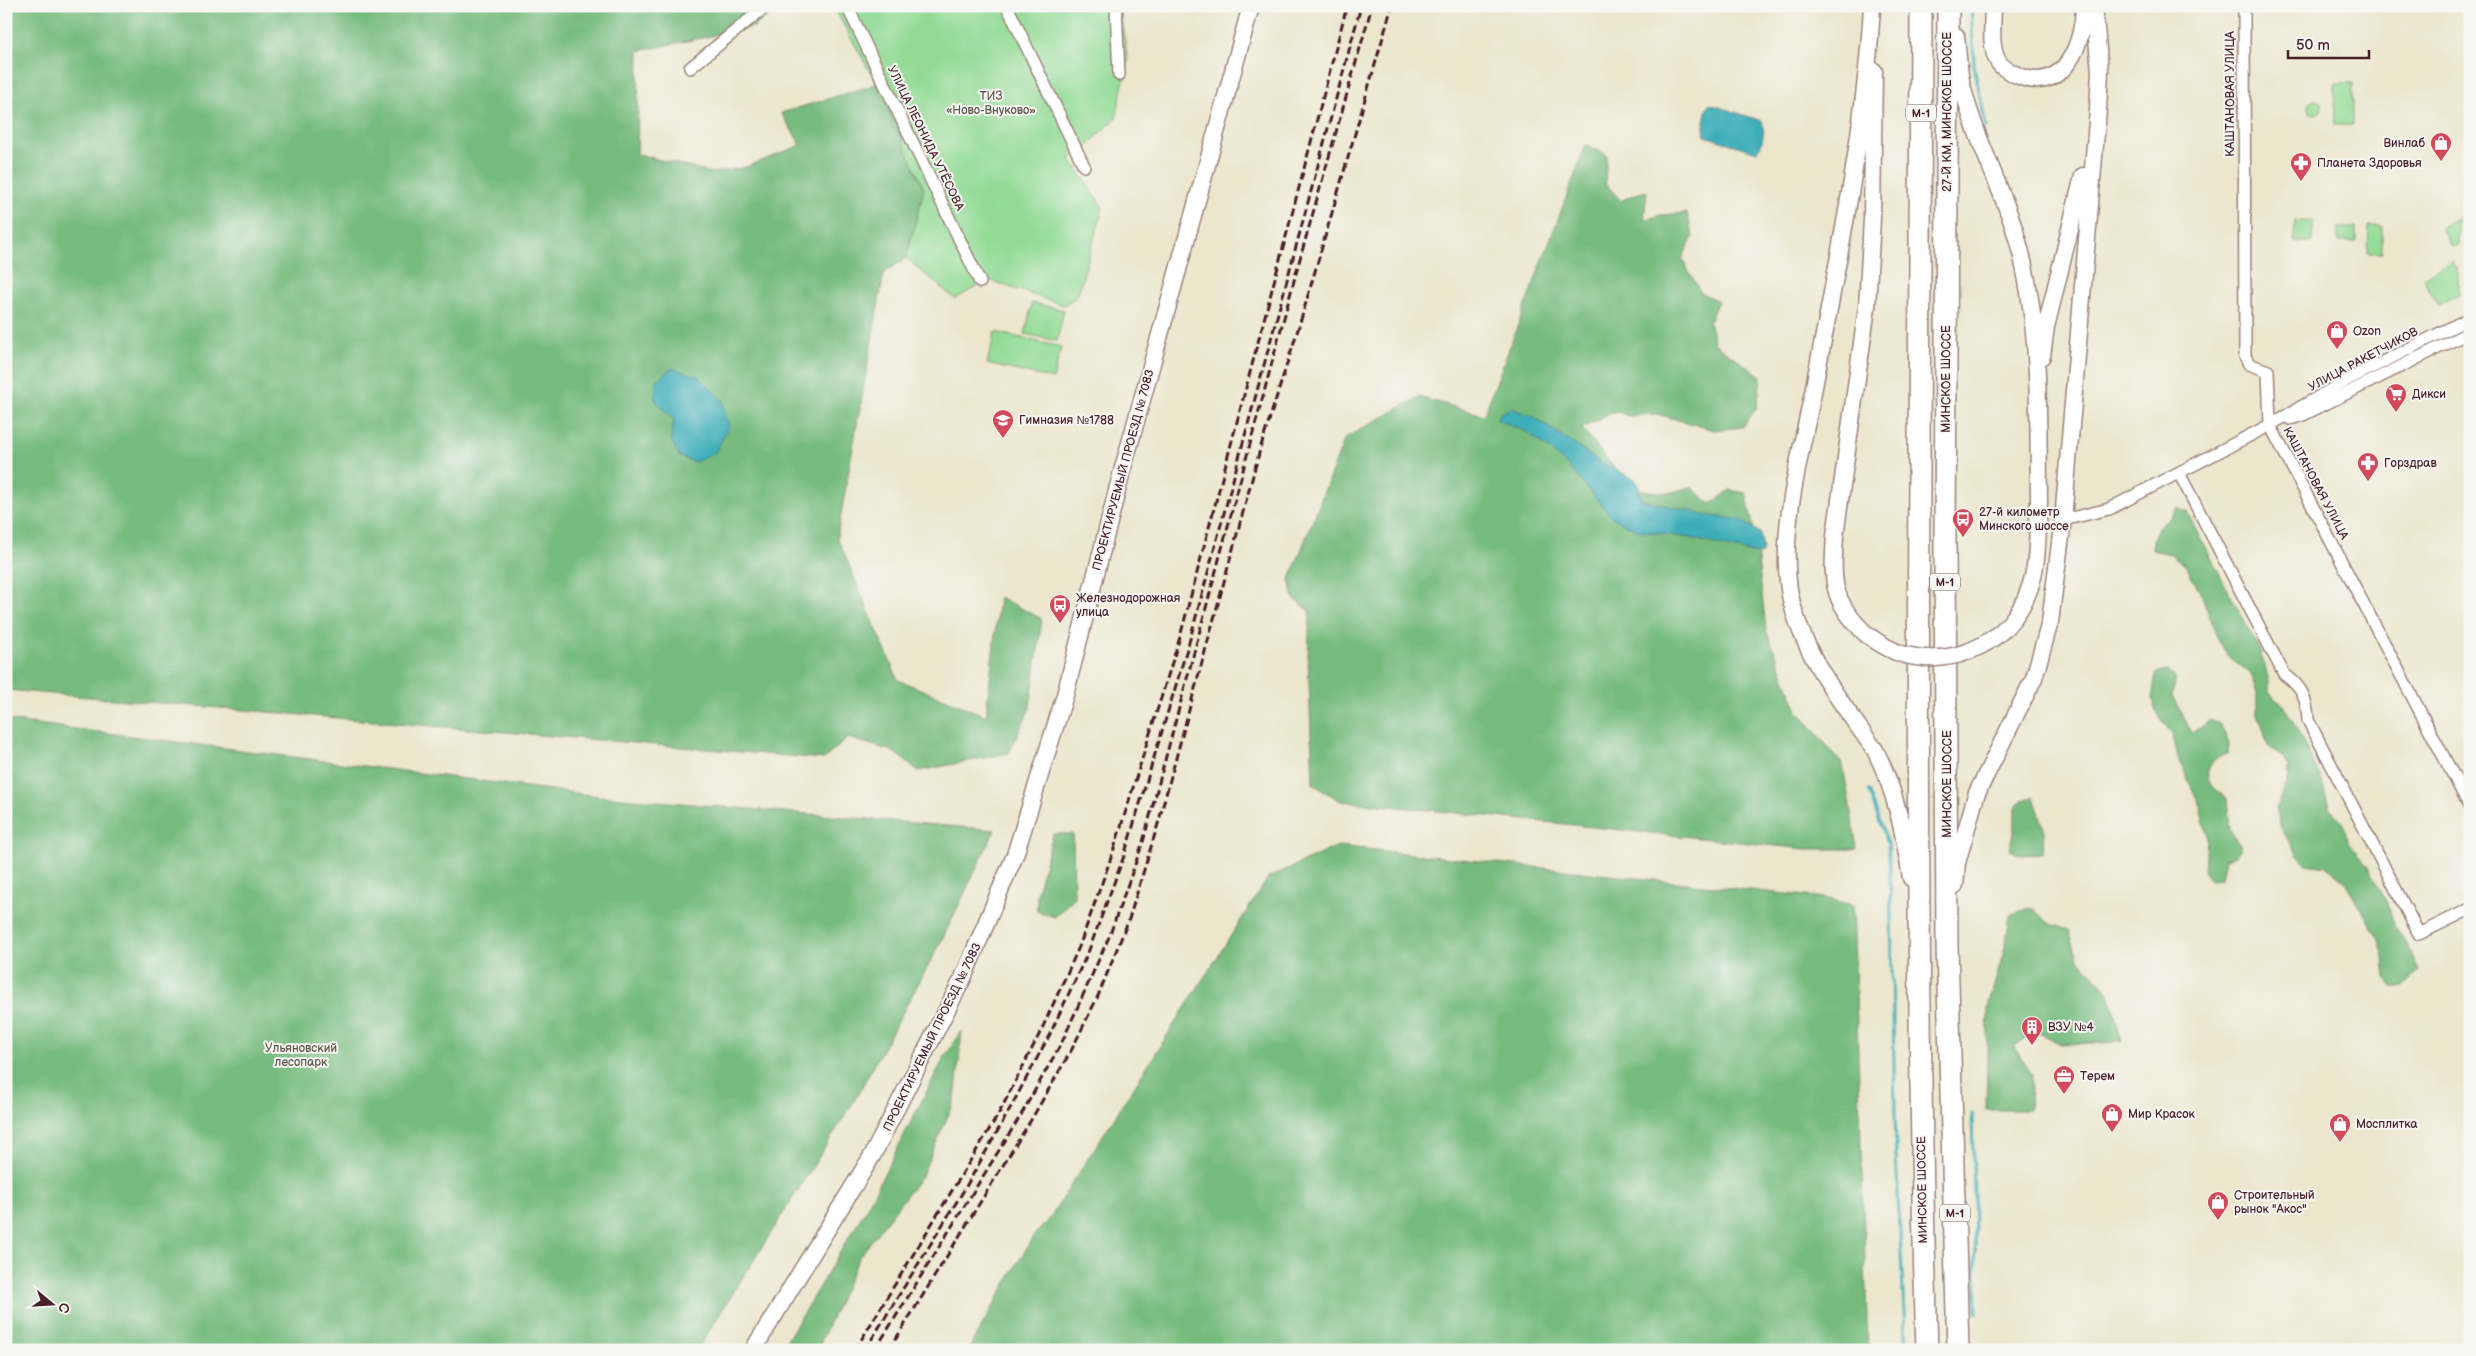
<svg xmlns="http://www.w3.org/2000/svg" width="2476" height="1356" font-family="'Balsamiq Sans',sans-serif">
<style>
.green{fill:#93db95;stroke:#6e7d60}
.forest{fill:#76bb7e;stroke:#606d54}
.water{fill:#3daeb9;stroke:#446672}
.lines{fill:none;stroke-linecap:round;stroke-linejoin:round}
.stream{stroke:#3daeb9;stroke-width:3}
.street-casing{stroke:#9a827c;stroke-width:14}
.secondary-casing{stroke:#9a827c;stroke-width:19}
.highway-casing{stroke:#9a827c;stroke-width:24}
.street{stroke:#fff;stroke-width:11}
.secondary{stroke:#fff;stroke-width:16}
.highway{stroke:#fff;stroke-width:21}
.rail{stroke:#4a1f2b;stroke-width:3;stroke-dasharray:8 4;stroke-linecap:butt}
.secondary-bridge-casing{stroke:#9a827c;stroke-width:19;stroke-linecap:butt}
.secondary-bridge{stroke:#fff;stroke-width:16}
.labels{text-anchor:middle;stroke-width:4;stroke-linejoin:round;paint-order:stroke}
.shield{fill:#f6f6f2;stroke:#7e6067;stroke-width:1}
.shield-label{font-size:11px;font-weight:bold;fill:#4a1f2b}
.street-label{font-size:12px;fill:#4a1f2b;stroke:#f6f6f2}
.park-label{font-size:12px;fill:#60574b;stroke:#f6f6f2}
.poi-label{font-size:12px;fill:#4a1f2b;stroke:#f6f6f2;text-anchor:start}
</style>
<rect width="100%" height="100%" fill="#f6f6f2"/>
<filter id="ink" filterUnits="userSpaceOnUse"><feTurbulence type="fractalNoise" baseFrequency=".02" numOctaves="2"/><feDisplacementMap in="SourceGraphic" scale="10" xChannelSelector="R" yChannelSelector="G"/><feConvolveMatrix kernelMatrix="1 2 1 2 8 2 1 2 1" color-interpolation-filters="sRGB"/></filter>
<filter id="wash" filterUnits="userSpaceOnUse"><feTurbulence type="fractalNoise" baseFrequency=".0096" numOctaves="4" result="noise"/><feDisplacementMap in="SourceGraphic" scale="20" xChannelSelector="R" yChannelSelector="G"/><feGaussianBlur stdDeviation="1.12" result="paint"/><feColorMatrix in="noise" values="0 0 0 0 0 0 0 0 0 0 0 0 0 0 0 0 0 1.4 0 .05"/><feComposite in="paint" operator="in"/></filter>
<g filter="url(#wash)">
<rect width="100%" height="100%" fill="#ebe6cc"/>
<g class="green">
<path d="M 746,6 L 781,6 L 754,27 Z"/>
<path d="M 833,6 L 1119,6 L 1128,60 L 1116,118 L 1087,146 L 1070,158 L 1103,208 L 1077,297 L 1064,305 L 988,280 L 955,299 L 906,258 L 924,189 L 877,84 Z"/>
<path d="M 2334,83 L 2353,83 L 2353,125 L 2335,125 Z"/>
<circle cx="2315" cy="107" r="7"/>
<path d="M 2458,218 L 2458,245 L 2451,247 L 2441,228 Z"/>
<path d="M 2295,221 L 2313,221 L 2313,242 L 2294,242 Z"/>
<path d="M 2369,226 L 2382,226 L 2382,253 L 2368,253 Z"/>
<rect x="2338" y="228" width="18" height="14"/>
<path d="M 2452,261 L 2458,272 L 2458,294 L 2438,305 L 2423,278 Z"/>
<path d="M 1032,303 L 1064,310 L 1057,341 L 1025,334 Z"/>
<path d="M 995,332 L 1061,347 L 1053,379 L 987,364 Z"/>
</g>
<g class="forest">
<path d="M 6,6 L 746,6 L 754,27 L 639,51 L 637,154 L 712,173 L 746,167 L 801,145 L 781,113 L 877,84 L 924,189 L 906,258 L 884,273 L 837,537 L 898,680 L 986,716 L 999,597 L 1042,619 L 1030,708 L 1009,753 L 919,771 L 892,751 L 848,738 L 824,759 L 6,690 Z"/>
<path d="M 1586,145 L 1607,155 L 1605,183 L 1621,201 L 1632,195 L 1647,191 L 1644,220 L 1661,215 L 1687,213 L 1693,237 L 1682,259 L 1701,293 L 1718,301 L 1709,322 L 1715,344 L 1761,376 L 1757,407 L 1743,427 L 1714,430 L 1657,414 L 1628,416 L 1616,411 L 1582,428 L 1631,489 L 1669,493 L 1691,487 L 1711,504 L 1730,490 L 1746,493 L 1755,534 L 1766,630 L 1798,711 L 1843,765 L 1857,849 L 1806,849 L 1341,801 L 1313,784 L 1308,657 L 1310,611 L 1294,599 L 1290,579 L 1345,438 L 1419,397 L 1484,415 Z"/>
<path d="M 2177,508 L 2187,512 L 2260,651 L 2269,681 L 2269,691 L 2275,699 L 2284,705 L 2320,775 L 2329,807 L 2343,822 L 2348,842 L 2369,867 L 2376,885 L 2388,904 L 2394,925 L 2406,943 L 2419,971 L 2404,987 L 2393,987 L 2386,979 L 2384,957 L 2378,937 L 2344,880 L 2327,867 L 2306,864 L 2298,856 L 2281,828 L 2276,808 L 2289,778 L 2289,767 L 2284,758 L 2268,746 L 2262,725 L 2257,715 L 2257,694 L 2251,674 L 2227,655 L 2217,637 L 2202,596 L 2187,567 L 2171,554 L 2152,550 C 2154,520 2165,528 2177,508 Z"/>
<path d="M 2166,671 L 2175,676 L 2172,696 L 2192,733 L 2210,720 L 2220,724 L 2229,743 L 2228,754 C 2215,757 2201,769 2211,785 C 2214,790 2222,794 2227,799 L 2230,829 L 2241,848 L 2235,856 L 2225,859 L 2221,879 L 2210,880 L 2205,871 L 2207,837 L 2200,806 L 2178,757 L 2173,736 L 2155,709 L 2152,699 L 2156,673 Z"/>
<path d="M 6,720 L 598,796 L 995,830 L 939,946 L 853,1103 L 697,1350 L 6,1350 Z"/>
<path d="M 2034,797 L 2044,828 L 2043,854 L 2020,855 L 2010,850 L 2015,828 L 2015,808 L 2022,800 Z"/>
<path d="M 1053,834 L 1073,834 L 1074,898 L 1055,917 L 1037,911 L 1037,892 Z"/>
<path d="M 1338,846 L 1824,898 L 1853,905 L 1868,1350 L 968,1350 L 1034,1235 L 1048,1221 L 1268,878 Z"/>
<path d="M 2031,907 L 2050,924 L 2069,930 L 2078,958 L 2109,993 L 2122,1042 L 2061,1044 L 2037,1032 L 2014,1046 L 2032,1075 L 2029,1110 L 1986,1110 L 1988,1007 L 2006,943 L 2010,915 Z"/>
<path d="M 962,1031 L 955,1100 L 922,1175 L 859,1257 L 817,1350 L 781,1350 L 866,1209 L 944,1058 Z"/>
</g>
<g class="water">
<path d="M 1710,104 L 1762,121 C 1765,130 1763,145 1757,152 L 1705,136 C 1703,127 1704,111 1710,104 Z"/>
<path d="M 672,368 L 698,376 L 722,400 L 729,426 L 715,453 L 695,462 L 680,457 L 671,440 L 674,420 L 655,400 L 656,381 Z"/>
<path d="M 1511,408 L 1534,417 L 1600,462 L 1635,479 L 1639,486 L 1640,499 L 1710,516 L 1739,519 L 1760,533 L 1763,550 L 1761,555 L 1690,538 L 1637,530 L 1613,518 L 1569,467 L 1550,450 L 1527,432 L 1496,419 L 1501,413 Z"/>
</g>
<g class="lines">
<g class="stream">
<path d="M 1971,6 L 1974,65 L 1986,127"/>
<path d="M 2002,10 L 2002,6"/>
<path d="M 1868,790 L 1888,843 L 1890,869 L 1896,1156 L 1906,1350"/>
<path d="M 1972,1114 L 1977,1314"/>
</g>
</g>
</g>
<g filter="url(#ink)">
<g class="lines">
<g class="street-casing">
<g id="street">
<path d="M 847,6 L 980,282"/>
<path d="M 1007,6 L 1084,166"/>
<path d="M 1116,6 L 1119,75"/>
<path d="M 2244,6 L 2245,356 L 2249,364 L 2268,371 L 2270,425 L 2470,807"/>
<path d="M 690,68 L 766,6"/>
<path d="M 2290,419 L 2303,415 L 2470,332"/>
<path d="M 2179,473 L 2284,674 C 2302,687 2307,698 2308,720 L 2419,934 L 2470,909"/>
<path d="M 2063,520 L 2109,509 L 2270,425 L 2349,379 L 2470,318"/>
</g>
</g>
<g class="secondary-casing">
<g id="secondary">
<path d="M 1872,6 C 1865,134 1838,261 1814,387 C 1802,451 1778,530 1790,595 C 1802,654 1841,702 1875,750 C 1896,791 1904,834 1911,878"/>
<path d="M 1993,6 C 1993,23 1989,48 1999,63 C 2004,70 2014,74 2022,77 C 2066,93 2084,40 2084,6"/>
<path d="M 1956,36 C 1958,52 1958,69 1962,85 C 1976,143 2007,195 2021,253 C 2041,334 2038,420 2039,502"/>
<path d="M 2042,356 L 2046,327 L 2083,176"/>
<path d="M 1866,634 C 1831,601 1832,581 1835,536 L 1867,307 L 1872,219 L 1874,71"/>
<path d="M 1955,885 L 1957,863 L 1976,795 L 2034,678 L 2050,622 L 2063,520 L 2098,110 L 2100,71 L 2094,6"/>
<path d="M 753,1350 L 872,1156 L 963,978 L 1015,855 L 1065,695 L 1120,479 L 1251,6"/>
</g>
</g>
<g class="highway-casing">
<g id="highway">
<path d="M 1921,6 C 1920,454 1913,902 1927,1350"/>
<path d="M 1948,6 L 1945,540 L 1947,945 L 1958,1350"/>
</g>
</g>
<use href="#street" class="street"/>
<use href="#secondary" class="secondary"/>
<use href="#highway" class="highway"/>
<g class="rail">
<path d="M 855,1350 L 998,1115 L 1041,1031 L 1079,947 L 1113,852 L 1180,637 L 1347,6"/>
<path d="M 865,1350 L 964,1190 L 1005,1118 L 1050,1034 L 1089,950 L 1124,856 L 1190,639 L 1361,6"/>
<path d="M 875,1350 L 1021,1115 L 1062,1042 L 1109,937 L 1143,842 L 1299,262 L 1372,6"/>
<path d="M 889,1350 L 1031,1120 L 1072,1049 L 1098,996 L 1129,919 L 1158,824 L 1261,446 L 1300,323 L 1392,6"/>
</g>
<g class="secondary-bridge-casing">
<path id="secondary-bridge" d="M 1866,634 C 1877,642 1889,650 1902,654 C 1955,669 2010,642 2029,590 C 2039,563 2037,531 2039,502"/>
</g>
<use href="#secondary-bridge" class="secondary-bridge"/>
</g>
</g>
<defs>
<g id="shop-pin" transform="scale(1.125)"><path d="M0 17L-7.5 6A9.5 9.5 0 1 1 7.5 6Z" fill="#d1495b" stroke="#f6f6f2"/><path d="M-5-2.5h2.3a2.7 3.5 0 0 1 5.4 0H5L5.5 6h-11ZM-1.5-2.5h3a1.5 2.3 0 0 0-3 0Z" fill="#fff"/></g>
<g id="pharmacy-pin" transform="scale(1.125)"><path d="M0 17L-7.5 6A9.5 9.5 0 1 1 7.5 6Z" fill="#d1495b" stroke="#f6f6f2"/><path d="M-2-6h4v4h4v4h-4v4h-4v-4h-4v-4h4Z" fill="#fff"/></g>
<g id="supermarket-pin" transform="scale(1.125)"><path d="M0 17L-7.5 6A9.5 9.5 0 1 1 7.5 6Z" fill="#d1495b" stroke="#f6f6f2"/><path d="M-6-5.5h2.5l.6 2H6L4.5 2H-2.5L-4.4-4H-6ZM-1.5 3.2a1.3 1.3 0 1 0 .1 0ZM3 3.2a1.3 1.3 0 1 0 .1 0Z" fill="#fff"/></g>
<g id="school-pin" transform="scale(1.125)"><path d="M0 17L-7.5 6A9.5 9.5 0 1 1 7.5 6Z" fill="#d1495b" stroke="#f6f6f2"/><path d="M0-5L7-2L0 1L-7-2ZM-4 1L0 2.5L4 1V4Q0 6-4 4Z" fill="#fff"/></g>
<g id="bus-pin" transform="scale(1.125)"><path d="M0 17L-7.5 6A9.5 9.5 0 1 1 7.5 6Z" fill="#d1495b" stroke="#f6f6f2"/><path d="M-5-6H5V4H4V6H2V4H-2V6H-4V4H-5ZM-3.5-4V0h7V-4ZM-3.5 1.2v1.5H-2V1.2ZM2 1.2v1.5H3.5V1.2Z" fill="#fff"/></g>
<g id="building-pin" transform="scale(1.125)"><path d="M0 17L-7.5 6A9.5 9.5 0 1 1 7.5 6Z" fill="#d1495b" stroke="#f6f6f2"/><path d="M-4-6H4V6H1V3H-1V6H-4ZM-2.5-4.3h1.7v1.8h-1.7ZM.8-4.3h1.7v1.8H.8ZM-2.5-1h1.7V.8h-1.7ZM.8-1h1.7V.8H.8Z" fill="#fff"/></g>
<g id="office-pin" transform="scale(1.125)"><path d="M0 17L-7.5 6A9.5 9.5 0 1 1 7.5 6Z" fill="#d1495b" stroke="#f6f6f2"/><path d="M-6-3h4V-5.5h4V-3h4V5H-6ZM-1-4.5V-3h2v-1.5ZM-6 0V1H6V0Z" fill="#fff"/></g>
</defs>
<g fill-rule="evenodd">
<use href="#shop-pin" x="2441" y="143"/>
<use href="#pharmacy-pin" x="2301" y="163"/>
<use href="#shop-pin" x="2337" y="331"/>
<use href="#supermarket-pin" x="2396" y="394"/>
<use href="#school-pin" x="1003" y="420"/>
<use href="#pharmacy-pin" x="2368" y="463"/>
<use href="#bus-pin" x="1963" y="519"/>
<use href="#bus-pin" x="1060" y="605"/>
<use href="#building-pin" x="2032" y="1027"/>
<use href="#office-pin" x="2064" y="1076"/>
<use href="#shop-pin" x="2112" y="1114"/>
<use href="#shop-pin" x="2340" y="1124"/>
<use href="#shop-pin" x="2218" y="1202"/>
</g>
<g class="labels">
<g class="shield">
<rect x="1906" y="104.5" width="30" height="17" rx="4"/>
<rect x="1930" y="573.5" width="30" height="17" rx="4"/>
<rect x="1940" y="1204.5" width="30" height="17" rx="4"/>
</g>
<g class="shield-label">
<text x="1921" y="117">М-1</text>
<text x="1945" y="586">М-1</text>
<text x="1955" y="1217">М-1</text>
</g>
<g class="street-label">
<text transform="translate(2230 94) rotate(-90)" y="4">КАШТАНОВАЯ УЛИЦА</text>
<text transform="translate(1947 112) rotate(-90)" y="4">27-Й КМ, МИНСКОЕ ШОССЕ</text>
<text transform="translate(926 138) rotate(64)" y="4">УЛИЦА ЛЕОНИДА УТЁСОВА</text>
<text transform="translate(2363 359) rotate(-28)" y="4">УЛИЦА РАКЕТЧИКОВ</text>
<text transform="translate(1946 379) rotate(-90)" y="4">МИНСКОЕ ШОССЕ</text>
<text transform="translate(1123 470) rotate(-75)" y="4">ПРОЕКТИРУЕМЫЙ ПРОЕЗД № 7083</text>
<text transform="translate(2316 483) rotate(62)" y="4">КАШТАНОВАЯ УЛИЦА</text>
<text transform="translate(1947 784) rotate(-90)" y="4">МИНСКОЕ ШОССЕ</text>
<text transform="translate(932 1037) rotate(-64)" y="4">ПРОЕКТИРУЕМЫЙ ПРОЕЗД № 7083</text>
<text transform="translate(1922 1190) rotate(-91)" y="4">МИНСКОЕ ШОССЕ</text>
</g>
<g class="park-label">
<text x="991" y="100">ТИЗ<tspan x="991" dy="14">«Ново-Внуково»</tspan></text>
<text x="301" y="1052">Ульяновский<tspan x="301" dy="14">лесопарк</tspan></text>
</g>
<g class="poi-label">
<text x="2425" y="147" text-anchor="end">Винлаб</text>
<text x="2317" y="167">Планета Здоровья</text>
<text x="2353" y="335">Ozon</text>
<text x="2412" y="398">Дикси</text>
<text x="1019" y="424">Гимназия №1788</text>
<text x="2384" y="467">Горздрав</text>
<text x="1979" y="516">27-й километр<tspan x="1979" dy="14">Минского шоссе</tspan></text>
<text x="1076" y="602">Железнодорожная<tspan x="1076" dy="14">улица</tspan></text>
<text x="2048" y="1031">ВЗУ №4</text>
<text x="2080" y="1080">Терем</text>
<text x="2128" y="1118">Мир Красок</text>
<text x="2356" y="1128">Мосплитка</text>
<text x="2234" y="1199">Строительный<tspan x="2234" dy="14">рынок "Акос"</tspan></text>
</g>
</g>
<rect width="2476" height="1356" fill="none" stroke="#f6f6f2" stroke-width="25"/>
<g transform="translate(52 1304) rotate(108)" stroke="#f6f6f2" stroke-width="4" paint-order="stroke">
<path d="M0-4L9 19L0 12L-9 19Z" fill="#4a1f2b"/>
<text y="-8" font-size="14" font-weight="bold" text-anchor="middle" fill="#4a1f2b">С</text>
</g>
<path d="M2288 50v8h81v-8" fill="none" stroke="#4a1f2b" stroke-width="2.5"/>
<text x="2296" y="50" font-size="15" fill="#4a1f2b" stroke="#f6f6f2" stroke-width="4" paint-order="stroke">50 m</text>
</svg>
